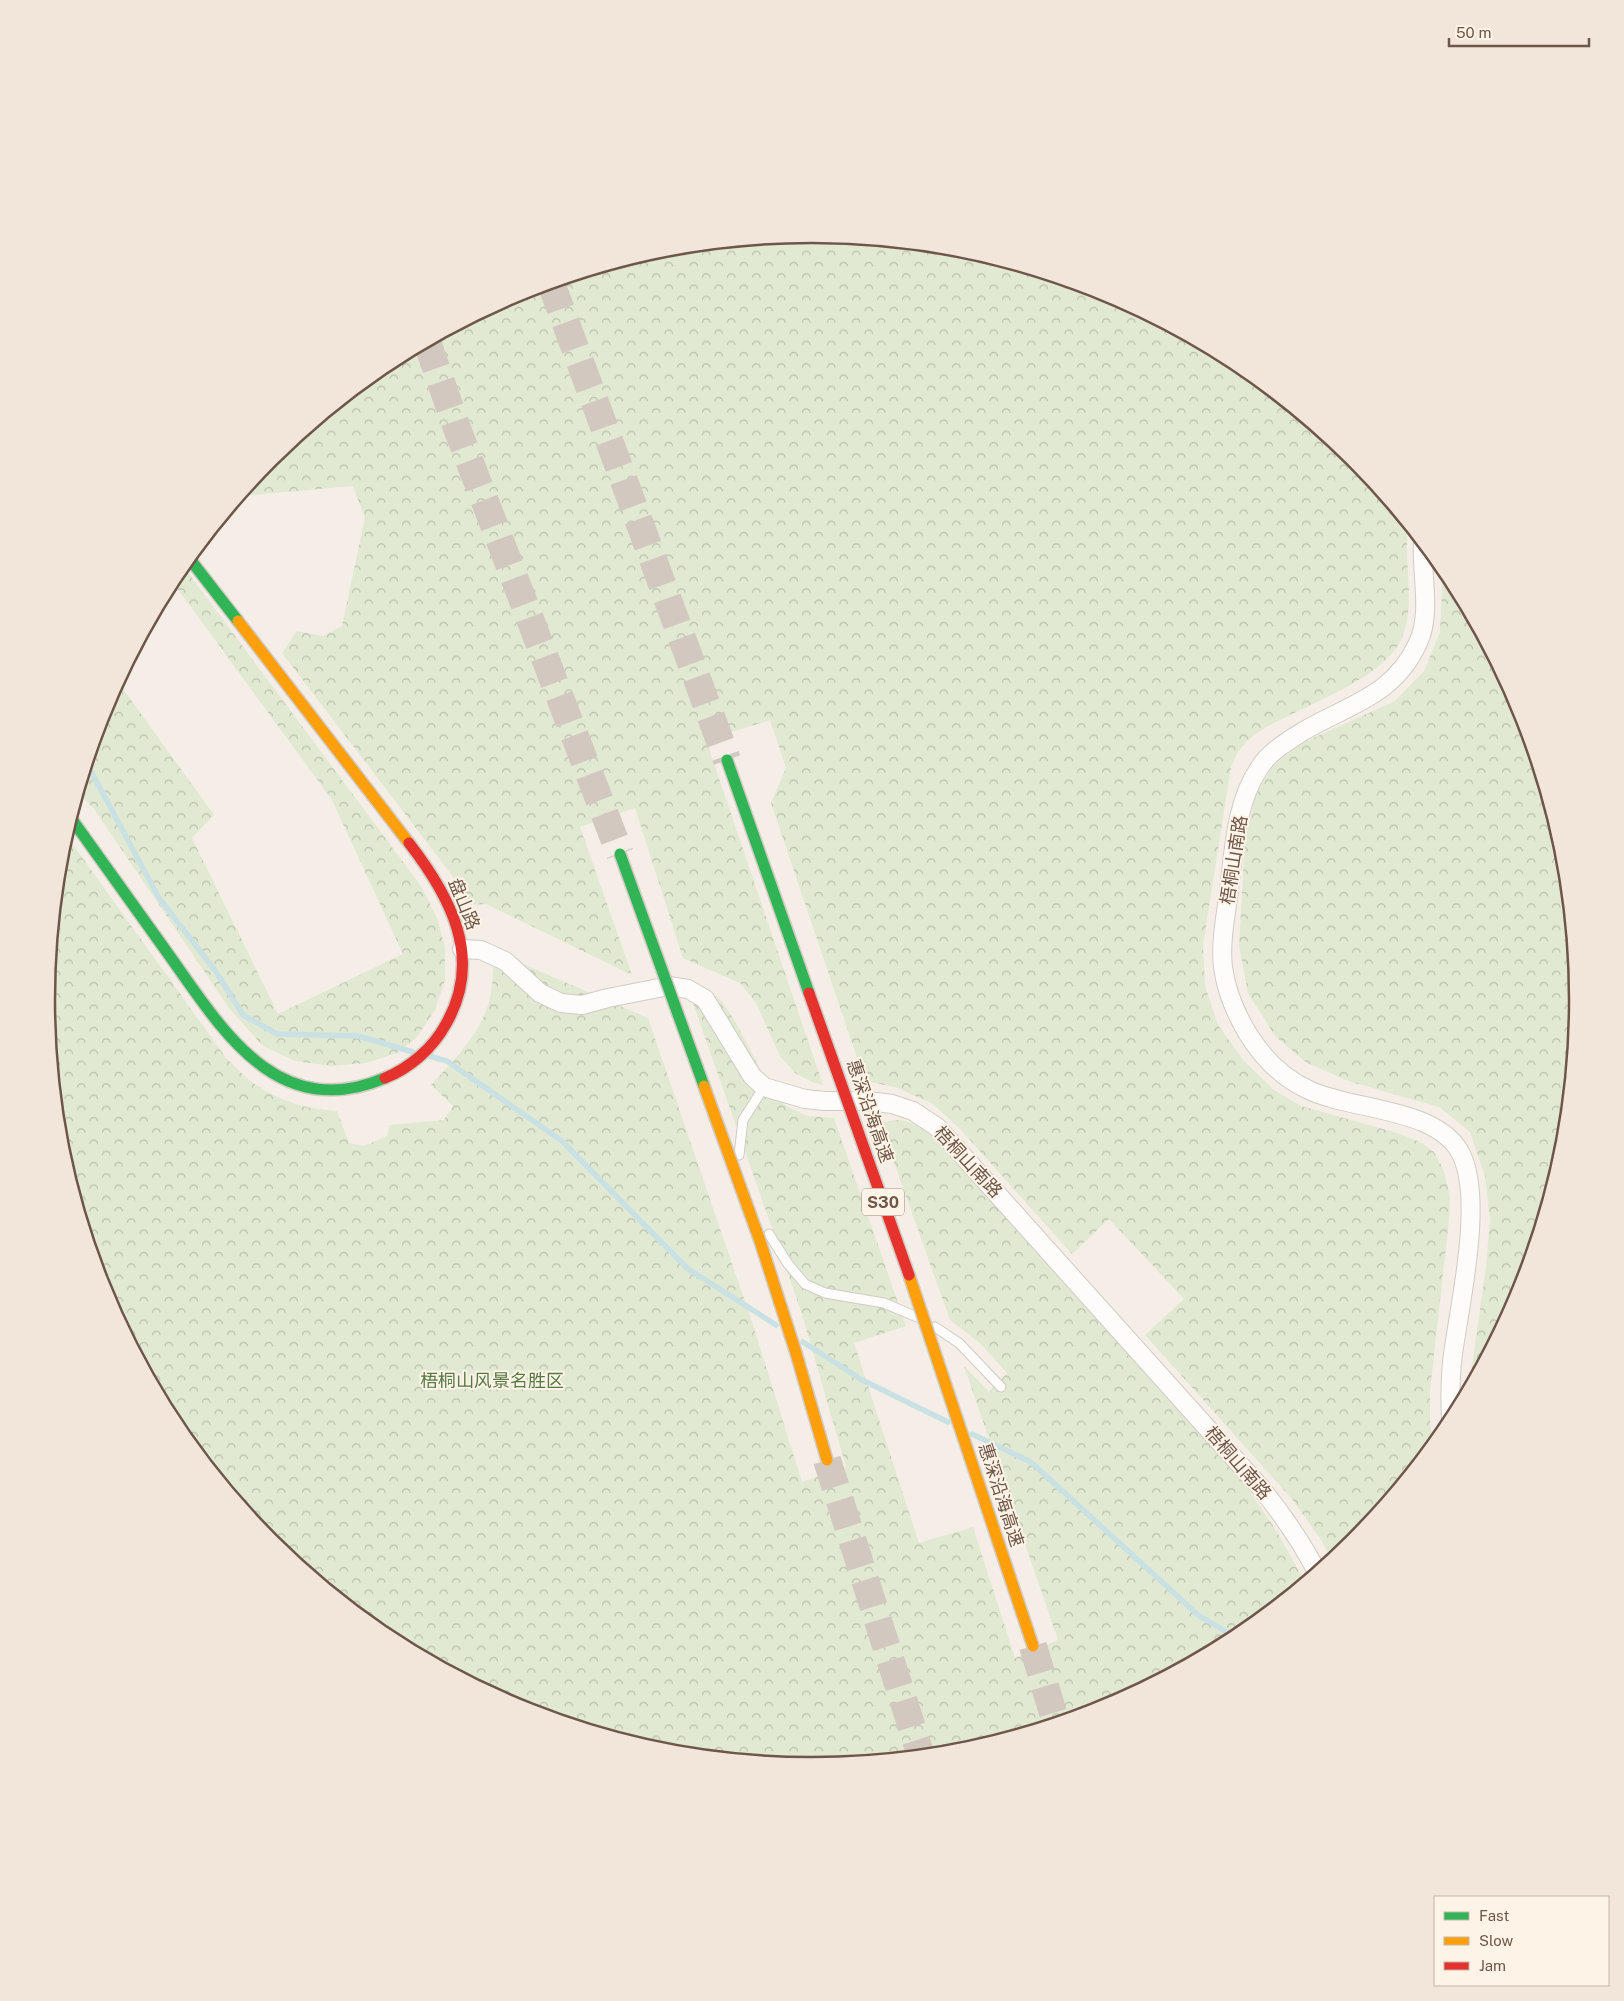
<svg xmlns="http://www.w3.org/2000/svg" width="1624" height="2001" font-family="'Public Sans','Noto Sans SC',sans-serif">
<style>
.forest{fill:url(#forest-crowns)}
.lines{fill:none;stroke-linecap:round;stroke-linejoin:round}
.stream{stroke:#cae1e3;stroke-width:5.5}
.highway-tunnel{stroke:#d2c8c0;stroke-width:28;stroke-dasharray:28 14;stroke-linecap:butt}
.lane-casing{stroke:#d2cbc4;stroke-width:11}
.street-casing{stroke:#d2cbc4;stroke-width:20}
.fast-casing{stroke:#d2cac4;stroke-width:14}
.slow-casing{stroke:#d2cac4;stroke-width:14}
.jam-casing{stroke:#d2cac4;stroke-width:14}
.lane{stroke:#fdfcfb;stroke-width:9}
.street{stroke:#fdfcfb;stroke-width:18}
.fast{stroke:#30b455;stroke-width:11}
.slow{stroke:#ff9f0a;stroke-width:11}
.jam{stroke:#e5322d;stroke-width:11}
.fast-bridge-casing{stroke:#d3cac4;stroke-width:14;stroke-linecap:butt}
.slow-bridge-casing{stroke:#d3cac4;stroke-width:14;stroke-linecap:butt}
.jam-bridge-casing{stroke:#d3cac4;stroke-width:14;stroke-linecap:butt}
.fast-bridge{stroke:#30b455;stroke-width:11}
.slow-bridge{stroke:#ff9f0a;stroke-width:11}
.jam-bridge{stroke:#e5322d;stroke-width:11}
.labels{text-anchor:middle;stroke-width:4;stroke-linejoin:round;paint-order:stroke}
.shield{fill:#fdf3e6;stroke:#998579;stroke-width:1}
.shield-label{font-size:16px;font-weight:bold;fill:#6e564a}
.street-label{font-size:18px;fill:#6e564a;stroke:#fdf3e6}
.park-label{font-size:18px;fill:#577946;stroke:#fdf3e6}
.rim{fill:none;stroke:#6e564a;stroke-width:2.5}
</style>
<defs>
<pattern id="forest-crowns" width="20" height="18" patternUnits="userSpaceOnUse" patternTransform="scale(1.25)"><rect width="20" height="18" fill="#e1e9d2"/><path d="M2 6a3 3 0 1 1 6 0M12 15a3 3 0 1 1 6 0" fill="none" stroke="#bbc0ac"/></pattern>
</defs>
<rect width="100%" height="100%" fill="#f4eee7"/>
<g class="forest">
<path d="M 812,235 L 962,250 L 1105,293 L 1238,364 L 1354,459 L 1408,526 C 1403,563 1417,604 1401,640 C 1385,675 1317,701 1282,719 C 1268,726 1252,734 1242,747 C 1237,752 1234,761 1231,767 L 1203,945 L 1205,986 L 1218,1025 L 1244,1061 L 1274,1090 L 1301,1106 L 1397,1133 L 1418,1141 L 1434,1152 L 1444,1171 L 1450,1197 L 1449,1220 L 1430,1391 L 1430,1424 L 1434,1444 L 1353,1542 L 1332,1560 L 1321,1540 L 1292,1499 L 1145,1335 L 1184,1299 L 1109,1219 L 1072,1254 L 959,1128 L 933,1104 L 895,1087 L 865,1081 L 771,803 L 786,768 L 770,720 L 706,740 L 823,1085 L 812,1082 L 795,1073 L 780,1056 L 756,1003 L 740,983 L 683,958 L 635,808 L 580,827 L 632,975 L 486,904 L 468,905 L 451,874 L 282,653 L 297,631 L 323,636 L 342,626 L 365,518 L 353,486 L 240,496 L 271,459 L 387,364 L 519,293 L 663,249 Z"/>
<path d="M 1441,565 L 1449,575 L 1520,708 L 1563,851 L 1578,1001 L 1563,1150 L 1519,1294 L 1469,1387 L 1486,1267 L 1490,1219 L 1485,1176 L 1470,1132 L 1439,1107 L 1351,1082 L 1307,1063 L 1275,1036 L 1248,993 L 1239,945 L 1245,841 L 1255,797 L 1272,767 L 1298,745 L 1395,701 L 1424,671 L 1440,632 L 1442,590 Z"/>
<path d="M 183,566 L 421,886 L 437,918 L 445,947 L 445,980 L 435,1010 L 416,1038 L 397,1053 L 366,1063 L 331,1066 L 295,1061 L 263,1046 L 229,1008 L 94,809 L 79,793 L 105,707 L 118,682 L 214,815 L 192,838 L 278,1014 L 403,954 L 332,800 L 172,581 Z"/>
<path d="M 66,835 L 227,1059 C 236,1067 244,1076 253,1083 C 278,1101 307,1109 337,1111 L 349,1143 L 364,1146 L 387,1136 L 390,1125 L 444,1120 L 453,1106 L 431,1085 C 454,1060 482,1033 490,998 C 493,984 493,967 495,952 L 648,1018 L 753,1325 L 802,1482 L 846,1467 L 801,1311 L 688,989 L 702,991 L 718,997 L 735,1021 L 770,1088 L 786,1106 L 807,1116 L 834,1118 L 906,1326 L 854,1343 L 919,1543 L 973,1527 L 1015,1658 L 1058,1640 L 964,1366 L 989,1392 L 1007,1373 L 981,1344 L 950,1320 L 880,1123 C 886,1122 893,1120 899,1120 C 922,1122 938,1142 953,1157 L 1240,1477 L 1276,1530 L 1305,1582 L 1237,1637 L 1105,1708 L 961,1752 L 812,1766 L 662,1751 L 519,1708 L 386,1637 L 270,1542 L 175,1426 L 104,1293 L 61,1150 L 46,1000 L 61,851 Z"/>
</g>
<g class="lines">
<g class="stream">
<path d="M 87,764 L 159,898 L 217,973 L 243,1015 L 277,1034 L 358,1036 L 413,1052"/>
<path d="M 429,1056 L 447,1061 L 562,1141 L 688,1269 L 776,1325"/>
<path d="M 803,1342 L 862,1380 L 948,1422"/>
<path d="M 972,1434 L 1031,1462 L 1198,1615 L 1237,1638"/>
</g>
<g class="highway-tunnel">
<path d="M 551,283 L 727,760"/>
<path d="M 427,342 L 458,431 L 620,854"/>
<path d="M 827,1460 L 921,1756"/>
<path d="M 1033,1646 L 1056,1723"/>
</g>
<g class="lane-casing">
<g id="lane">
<path d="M 739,1155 L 743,1120 L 764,1087"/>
<path d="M 769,1234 L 788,1264 L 805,1284 L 825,1293 L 884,1303 L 917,1317"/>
<path d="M 935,1327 L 959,1343 L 1001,1387"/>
</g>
</g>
<g class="street-casing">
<g id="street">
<path d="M 1423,543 C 1421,575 1432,613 1418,643 C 1393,697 1349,704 1302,732 C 1288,741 1269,752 1260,767 C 1236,801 1234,849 1229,890 C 1226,915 1220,942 1223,967 C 1226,991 1236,1014 1248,1034 C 1263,1058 1284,1079 1309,1090 C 1352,1111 1440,1107 1462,1156 C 1483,1203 1460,1303 1453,1354 C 1450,1376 1450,1399 1451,1421"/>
<path d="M 462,949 L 481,950 L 505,961 L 540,993 L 561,1003 L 582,1005 L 608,998 L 669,986 L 688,989 L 705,999 L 752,1076 L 764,1087 L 805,1099 L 825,1101 L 868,1101 L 892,1104 L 913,1111 L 937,1127 L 1261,1488 C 1282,1514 1301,1541 1317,1572"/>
</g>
</g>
<g class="fast-casing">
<g id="fast">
<path d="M 189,558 L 238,621"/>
<path d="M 71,818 C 102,861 133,904 164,948 C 219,1024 274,1125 385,1078"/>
</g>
</g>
<g class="slow-casing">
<path id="slow" d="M 238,621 L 409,843"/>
</g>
<g class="jam-casing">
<path id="jam" d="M 385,1078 C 410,1068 433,1048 446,1024 C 484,958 450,896 409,843"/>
</g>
<use href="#lane" class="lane"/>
<use href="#street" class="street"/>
<use href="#fast" class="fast"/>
<use href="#slow" class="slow"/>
<use href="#jam" class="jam"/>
<g class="fast-bridge-casing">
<g id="fast-bridge">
<path d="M 727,760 L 809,993"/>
<path d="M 620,854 L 704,1086"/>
</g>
</g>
<g class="slow-bridge-casing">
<g id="slow-bridge">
<path d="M 704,1086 L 760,1241 L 796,1353 L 827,1460"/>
<path d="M 909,1275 L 1033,1646"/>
</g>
</g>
<g class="jam-bridge-casing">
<path id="jam-bridge" d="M 809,993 L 909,1275"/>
</g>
<use href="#fast-bridge" class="fast-bridge"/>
<use href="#slow-bridge" class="slow-bridge"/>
<use href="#jam-bridge" class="jam-bridge"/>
</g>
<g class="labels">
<rect class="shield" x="862" y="1188.5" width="42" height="27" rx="4"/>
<g class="shield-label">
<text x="883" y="1208">S30</text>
</g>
<g class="street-label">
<text transform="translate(1234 860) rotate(-81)" y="6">梧桐山南路</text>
<text transform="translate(464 904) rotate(68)" y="6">盘山路</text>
<text transform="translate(870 1111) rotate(71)" y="6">惠深沿海高速</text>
<text transform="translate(968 1162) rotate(47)" y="6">梧桐山南路</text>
<text transform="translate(1238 1463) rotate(49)" y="6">梧桐山南路</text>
<text transform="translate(1001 1495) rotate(72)" y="6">惠深沿海高速</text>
</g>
<g class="park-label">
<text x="492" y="1387">梧桐山风景名胜区</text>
</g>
</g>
<path d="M0 0H1624V2001H0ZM55 1000a757 757 0 1 1 1514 0a757 757 0 1 1-1514 0Z" fill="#f2e6da" fill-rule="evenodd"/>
<path class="rim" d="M55 1000a757 757 0 1 1 1514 0a757 757 0 1 1-1514 0Z"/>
<rect x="1434" y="1896" width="175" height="90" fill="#fdf3e6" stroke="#c4b4a8"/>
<rect x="1444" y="1912" width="25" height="8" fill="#30b455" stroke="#c4b4a8"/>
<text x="1479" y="1921" font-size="15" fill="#6e564a">Fast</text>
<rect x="1444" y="1937" width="25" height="8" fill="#ff9f0a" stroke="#c4b4a8"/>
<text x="1479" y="1946" font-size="15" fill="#6e564a">Slow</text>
<rect x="1444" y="1962" width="25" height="8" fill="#e5322d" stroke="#c4b4a8"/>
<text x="1479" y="1971" font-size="15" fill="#6e564a">Jam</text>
<path d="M1449 38v8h140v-8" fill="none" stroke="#6e564a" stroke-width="2.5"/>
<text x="1456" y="38" font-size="15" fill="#6e564a" stroke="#fdf3e6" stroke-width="4" paint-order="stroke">50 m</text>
</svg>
